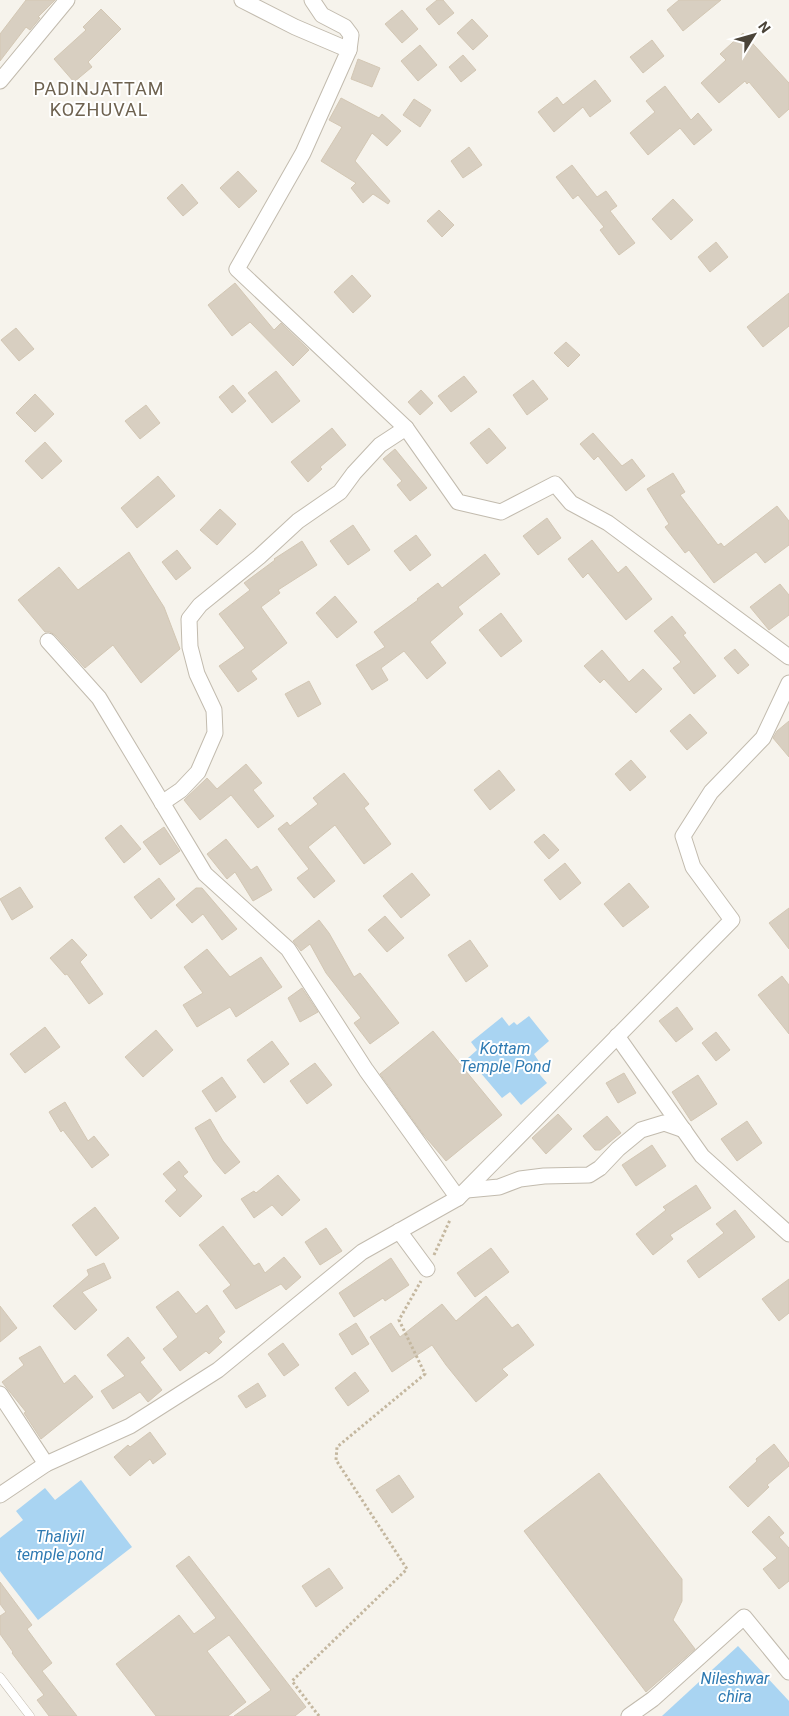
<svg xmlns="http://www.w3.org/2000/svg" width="789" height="1716" font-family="Roboto,sans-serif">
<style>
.water{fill:#a9d4f2}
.building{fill:#d8cfc1;stroke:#d3c7b4}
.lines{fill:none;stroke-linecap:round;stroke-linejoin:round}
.lane-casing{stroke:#c2bbae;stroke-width:9}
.street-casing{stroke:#c2bbae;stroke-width:17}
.path{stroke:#c4b79f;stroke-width:3;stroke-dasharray:2.5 2.5;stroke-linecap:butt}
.lane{stroke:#fff;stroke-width:8}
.street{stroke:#fff;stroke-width:15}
.labels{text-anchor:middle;stroke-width:4;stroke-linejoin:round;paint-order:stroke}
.water-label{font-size:16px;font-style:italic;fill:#2e7ab2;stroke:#fff}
.quarter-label{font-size:18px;letter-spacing:1px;fill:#6e6250;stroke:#fff}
</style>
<rect width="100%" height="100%" fill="#f6f3ec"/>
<g class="water">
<path d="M 529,1016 L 549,1041 L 534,1054 L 540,1063 L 534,1068 L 547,1083 L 521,1105 L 510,1092 L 502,1098 L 468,1058 L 477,1050 L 471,1042 L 502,1017 L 509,1026 L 514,1022 L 517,1025 Z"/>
<path d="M 81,1480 L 132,1547 L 38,1620 L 0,1571 L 0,1538 L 23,1520 L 16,1511 L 45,1488 L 55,1500 Z"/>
<path d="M 738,1646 L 789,1701 L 789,1716 L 662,1716 Z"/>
</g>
<g class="building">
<path d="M 26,0 L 55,0 L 38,17 L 40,18 L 30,30 L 26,27 L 0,61 L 0,34 Z"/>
<path d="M 437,0 L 443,0 L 454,13 L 439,25 L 426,9 Z"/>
<path d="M 679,0 L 721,0 L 683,31 L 667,10 Z"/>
<path d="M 101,9 L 121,29 L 88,62 L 92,67 L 74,82 L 54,59 L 86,30 L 83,27 Z"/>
<path d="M 402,10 L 418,29 L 402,43 L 385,24 Z"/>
<path d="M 472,19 L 488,36 L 473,50 L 457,33 Z"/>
<path d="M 743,33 L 789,83 L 789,109 L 779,118 L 749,82 L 747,84 L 745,81 L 719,103 L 701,83 L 726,60 L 720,54 Z"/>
<path d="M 652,40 L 664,56 L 643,73 L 630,57 Z"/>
<path d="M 420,45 L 437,65 L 418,81 L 401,61 Z"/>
<path d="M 463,55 L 476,70 L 461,82 L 449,67 Z"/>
<path d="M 358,59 L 380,68 L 372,87 L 351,79 Z"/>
<path d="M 595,80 L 611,101 L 590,117 L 583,107 L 554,132 L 538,112 L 557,97 L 563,105 Z"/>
<path d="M 665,86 L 691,120 L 698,113 L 712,130 L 694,145 L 680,128 L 648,155 L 630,133 L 655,112 L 646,101 Z"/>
<path d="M 341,98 L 379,118 L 382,114 L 401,131 L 387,146 L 372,133 L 355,161 L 390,201 L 388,204 L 373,194 L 363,203 L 351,188 L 356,183 L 321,161 L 342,127 L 329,120 Z"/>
<path d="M 414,99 L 431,110 L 420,127 L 403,115 Z"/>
<path d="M 469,147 L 482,165 L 463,178 L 451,161 Z"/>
<path d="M 572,165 L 597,197 L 606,191 L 617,206 L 610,211 L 635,243 L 619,255 L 600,230 L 604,227 L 578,195 L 573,199 L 556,177 Z"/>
<path d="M 238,171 L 257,191 L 239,208 L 220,188 Z"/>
<path d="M 182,184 L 198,203 L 183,216 L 167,198 Z"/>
<path d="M 673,199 L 693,220 L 671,240 L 652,219 Z"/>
<path d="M 439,210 L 454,225 L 442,237 L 427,221 Z"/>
<path d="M 716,242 L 728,257 L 710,272 L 698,257 Z"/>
<path d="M 352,275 L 371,296 L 353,313 L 334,292 Z"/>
<path d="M 235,283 L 274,330 L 281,323 L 309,350 L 293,366 L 250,322 L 232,336 L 208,305 Z"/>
<path d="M 789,293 L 789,326 L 763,347 L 747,327 Z"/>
<path d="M 16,328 L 34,349 L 19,361 L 1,340 Z"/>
<path d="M 566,342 L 580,355 L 568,367 L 554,353 Z"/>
<path d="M 276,371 L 300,401 L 272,423 L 248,393 Z"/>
<path d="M 464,376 L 477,392 L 451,412 L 438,396 Z"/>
<path d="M 533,380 L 548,399 L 527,415 L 513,395 Z"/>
<path d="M 233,385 L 246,401 L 232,413 L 219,397 Z"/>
<path d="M 421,390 L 433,403 L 420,415 L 408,402 Z"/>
<path d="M 35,394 L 54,414 L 35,432 L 16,413 Z"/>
<path d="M 146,405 L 160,423 L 140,439 L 125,421 Z"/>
<path d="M 332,428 L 346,445 L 320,467 L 322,469 L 308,482 L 291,462 Z"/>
<path d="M 489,428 L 506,448 L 487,464 L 470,443 Z"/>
<path d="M 593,433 L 622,466 L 632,459 L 645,476 L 626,491 L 598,456 L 594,460 L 580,444 Z"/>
<path d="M 45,442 L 62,461 L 42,479 L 25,461 Z"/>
<path d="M 395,449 L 427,488 L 410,501 L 397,485 L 402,481 L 383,459 Z"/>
<path d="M 673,473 L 685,492 L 680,495 L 718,545 L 721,543 L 724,547 L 777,506 L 789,521 L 789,545 L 765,563 L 756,552 L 714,583 L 689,550 L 685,553 L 665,527 L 669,524 L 647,489 Z"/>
<path d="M 158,476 L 175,496 L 137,528 L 121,508 Z"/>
<path d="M 220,509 L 236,524 L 217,545 L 200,530 Z"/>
<path d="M 547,518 L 561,538 L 538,555 L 523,536 Z"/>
<path d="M 353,525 L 370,550 L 348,565 L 330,541 Z"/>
<path d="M 416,535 L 431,555 L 410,571 L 394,551 Z"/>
<path d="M 592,540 L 618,573 L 626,566 L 652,599 L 626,620 L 588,573 L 583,578 L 568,559 Z"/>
<path d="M 302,541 L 317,565 L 278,590 L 280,593 L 261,607 L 287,643 L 251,671 L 257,679 L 238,692 L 219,666 L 245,648 L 219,614 L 250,590 L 244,583 L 275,560 L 274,559 Z"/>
<path d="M 177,550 L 191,568 L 176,580 L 162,562 Z"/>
<path d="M 129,552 L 164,607 L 180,649 L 141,683 L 113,645 L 85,668 L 55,635 L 50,632 L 45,632 L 18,600 L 59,567 L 78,590 Z"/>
<path d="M 485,554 L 500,574 L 458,607 L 463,614 L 430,642 L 446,663 L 427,679 L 404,651 L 381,668 L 388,680 L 372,690 L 356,665 L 385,647 L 374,632 L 418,600 L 417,599 L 438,583 L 442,588 Z"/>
<path d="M 780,584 L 789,595 L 789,615 L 769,630 L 750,607 Z"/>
<path d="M 335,596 L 357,622 L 337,638 L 316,613 Z"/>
<path d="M 501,613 L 522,641 L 501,657 L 479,630 Z"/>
<path d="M 672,616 L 686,633 L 683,635 L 716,676 L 694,694 L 673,668 L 681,662 L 654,631 Z"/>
<path d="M 735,649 L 749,665 L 738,674 L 724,658 Z"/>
<path d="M 602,650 L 629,682 L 643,669 L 662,689 L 636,713 L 604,679 L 600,683 L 584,666 Z"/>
<path d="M 309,681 L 321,704 L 298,717 L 285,694 Z"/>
<path d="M 690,714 L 707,733 L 687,750 L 670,731 Z"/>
<path d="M 789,721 L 789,757 L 773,738 L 777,731 Z"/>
<path d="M 631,760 L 646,777 L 630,791 L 615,774 Z"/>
<path d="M 246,764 L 262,783 L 253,790 L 274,816 L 258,828 L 231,795 L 200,820 L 184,800 L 207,778 L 217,789 Z"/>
<path d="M 499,770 L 515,790 L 490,810 L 474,790 Z"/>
<path d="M 344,773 L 369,804 L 364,808 L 391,844 L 364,864 L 335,825 L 308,847 L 335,881 L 314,898 L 297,878 L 309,869 L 278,829 L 287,822 L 290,826 L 318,804 L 313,798 Z"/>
<path d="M 121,825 L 141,849 L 124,863 L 105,838 Z"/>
<path d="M 164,827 L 180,851 L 160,865 L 143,842 Z"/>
<path d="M 544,834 L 559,850 L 549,859 L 534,842 Z"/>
<path d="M 226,839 L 251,870 L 257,866 L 272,890 L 253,901 L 235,872 L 227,879 L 207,854 Z"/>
<path d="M 565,863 L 581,883 L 560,900 L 544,880 Z"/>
<path d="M 412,873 L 430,895 L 401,918 L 383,896 Z"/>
<path d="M 159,878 L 175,899 L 151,919 L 134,897 Z"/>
<path d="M 629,883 L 649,907 L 623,927 L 604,904 Z"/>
<path d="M 20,887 L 33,907 L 12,920 L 0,899 Z"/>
<path d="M 196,888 L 202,888 L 237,929 L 222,940 L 203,914 L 192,923 L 176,905 Z"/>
<path d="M 789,908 L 789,949 L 769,923 Z"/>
<path d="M 385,916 L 404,938 L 387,952 L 368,930 Z"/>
<path d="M 319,920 L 329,933 L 354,977 L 360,973 L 399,1023 L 370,1044 L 354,1023 L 361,1018 L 326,973 L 310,944 L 301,951 L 293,941 Z"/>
<path d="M 72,939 L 87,955 L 80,962 L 103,994 L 89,1004 L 67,974 L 65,975 L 50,958 Z"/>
<path d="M 470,940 L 488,966 L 466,982 L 448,955 Z"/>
<path d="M 207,949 L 230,977 L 261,957 L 282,987 L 236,1017 L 230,1007 L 197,1027 L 183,1005 L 203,993 L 184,967 Z"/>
<path d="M 782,976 L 789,985 L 789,1034 L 758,995 Z"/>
<path d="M 302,988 L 318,1012 L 300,1022 L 288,998 Z"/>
<path d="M 677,1007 L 693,1029 L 676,1042 L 659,1021 Z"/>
<path d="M 45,1027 L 60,1047 L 25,1073 L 10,1054 Z"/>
<path d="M 156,1030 L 173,1050 L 143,1077 L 125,1057 Z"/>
<path d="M 433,1031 L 502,1115 L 446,1161 L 423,1134 L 380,1074 Z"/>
<path d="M 716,1032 L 730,1050 L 716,1061 L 702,1043 Z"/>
<path d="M 272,1041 L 289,1064 L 264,1083 L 247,1060 Z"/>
<path d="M 315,1063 L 332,1085 L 307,1104 L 290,1081 Z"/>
<path d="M 624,1073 L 636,1093 L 618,1103 L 606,1083 Z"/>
<path d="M 698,1075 L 717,1104 L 691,1121 L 672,1092 Z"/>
<path d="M 222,1077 L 236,1097 L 216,1112 L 202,1091 Z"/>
<path d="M 65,1102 L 88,1141 L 94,1136 L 109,1155 L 92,1168 L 63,1130 L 61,1132 L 49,1112 Z"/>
<path d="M 558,1114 L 572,1129 L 546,1154 L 532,1138 Z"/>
<path d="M 607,1116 L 621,1133 L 600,1150 L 595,1150 L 583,1136 Z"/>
<path d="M 210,1119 L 223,1141 L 240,1162 L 225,1174 L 214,1161 L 195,1128 Z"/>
<path d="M 747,1121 L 762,1143 L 737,1161 L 721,1139 Z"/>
<path d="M 652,1145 L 666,1166 L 636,1186 L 622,1165 Z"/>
<path d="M 179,1161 L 188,1172 L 183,1176 L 202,1196 L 180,1217 L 165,1201 L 177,1190 L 163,1174 Z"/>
<path d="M 278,1175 L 300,1200 L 282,1216 L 272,1205 L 254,1218 L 241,1199 L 254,1191 L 256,1193 Z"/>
<path d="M 696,1185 L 711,1208 L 670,1235 L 673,1239 L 653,1255 L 636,1234 L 666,1210 L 663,1207 Z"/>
<path d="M 95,1207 L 119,1238 L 96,1256 L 72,1225 Z"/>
<path d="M 735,1210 L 755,1237 L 699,1278 L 687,1261 L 724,1233 L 716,1224 Z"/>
<path d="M 223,1226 L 254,1266 L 259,1263 L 265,1273 L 284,1257 L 301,1277 L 286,1290 L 281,1284 L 236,1309 L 223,1291 L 231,1285 L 199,1245 Z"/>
<path d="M 326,1228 L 342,1251 L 320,1265 L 305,1242 Z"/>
<path d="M 491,1248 L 509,1272 L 475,1297 L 457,1273 Z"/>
<path d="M 391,1258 L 409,1285 L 385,1301 L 383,1298 L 354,1317 L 339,1293 Z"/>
<path d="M 104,1263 L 111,1278 L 82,1292 L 97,1310 L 75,1330 L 53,1306 L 89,1275 L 87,1270 Z"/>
<path d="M 789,1279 L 789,1313 L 779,1321 L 762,1299 Z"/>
<path d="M 178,1291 L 196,1314 L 207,1305 L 225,1332 L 218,1338 L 222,1342 L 209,1354 L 206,1351 L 180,1371 L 163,1349 L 178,1337 L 156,1307 Z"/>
<path d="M 486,1296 L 512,1328 L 518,1324 L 534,1345 L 502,1369 L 508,1375 L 476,1402 L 446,1365 L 432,1345 L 392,1372 L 370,1337 L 391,1323 L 400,1337 L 442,1304 L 456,1321 Z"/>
<path d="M 0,1306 L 17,1328 L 0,1342 Z"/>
<path d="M 356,1323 L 369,1344 L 352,1355 L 339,1334 Z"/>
<path d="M 128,1337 L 145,1358 L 140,1362 L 162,1390 L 148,1402 L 140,1392 L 113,1409 L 101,1391 L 125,1376 L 107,1355 Z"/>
<path d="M 283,1343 L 299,1365 L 284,1376 L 268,1354 Z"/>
<path d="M 40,1346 L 64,1384 L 75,1375 L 93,1397 L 41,1439 L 24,1413 L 26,1412 L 2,1382 L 24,1365 L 19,1358 Z"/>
<path d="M 355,1372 L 369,1391 L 348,1406 L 335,1388 Z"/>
<path d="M 258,1383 L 266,1396 L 246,1408 L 238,1396 Z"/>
<path d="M 150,1432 L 166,1454 L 153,1464 L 150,1459 L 130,1476 L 114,1457 L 128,1445 L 130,1447 Z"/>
<path d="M 774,1444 L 789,1463 L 789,1466 L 767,1485 L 769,1487 L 748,1507 L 729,1487 L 757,1461 L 756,1459 Z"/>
<path d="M 599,1473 L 682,1579 L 682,1601 L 673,1620 L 695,1649 L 646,1692 L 524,1531 Z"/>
<path d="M 399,1475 L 414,1497 L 392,1513 L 376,1490 Z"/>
<path d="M 769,1516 L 784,1533 L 779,1537 L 789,1548 L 789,1581 L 779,1589 L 763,1569 L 777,1558 L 752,1532 Z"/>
<path d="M 189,1556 L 306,1707 L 295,1716 L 234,1716 L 271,1690 L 229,1635 L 207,1651 L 246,1702 L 228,1716 L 156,1716 L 116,1664 L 179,1615 L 194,1634 L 216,1618 L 176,1566 Z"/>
<path d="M 329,1568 L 343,1588 L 316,1607 L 302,1586 Z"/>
<path d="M 0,1582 L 32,1625 L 27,1629 L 52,1663 L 42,1671 L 77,1716 L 49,1716 L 37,1700 L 44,1695 L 12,1653 L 13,1652 L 0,1634 L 0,1616 L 6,1612 L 0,1604 Z"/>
</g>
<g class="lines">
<g class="lane-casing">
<path id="lane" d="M 0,1677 L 30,1716"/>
</g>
<g class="street-casing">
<g id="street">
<path d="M 242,0 L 295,27 L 349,50 L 303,153 L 237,269 L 406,428 L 458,502 L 501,512 L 555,484 L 571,503 L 608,523 L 789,657"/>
<path d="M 312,0 L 322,15 L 345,27 L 351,35 L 349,50"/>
<path d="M 0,81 L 67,0"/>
<path d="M 48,641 L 99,698 L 205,874 L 288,949 L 366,1070 L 458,1198"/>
<path d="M 162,803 L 181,790 L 198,772 L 215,733 L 214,710 L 197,674 L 190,647 L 189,619 L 200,605 L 259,557 L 298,521 L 340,492 L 354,473 L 380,445 L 406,428"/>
<path d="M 617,1036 L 702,1156 L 789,1234"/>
<path d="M 467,1190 L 499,1187 L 520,1179 L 544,1176 L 589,1175 L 600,1168 L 618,1149 L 641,1130 L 664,1123 L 684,1130"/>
<path d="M 399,1231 L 427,1269"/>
<path d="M 0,1394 L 46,1464"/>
<path d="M 0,1495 L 46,1464 L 130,1426 L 218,1370 L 362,1252 L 458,1198 L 732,920 L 693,867 L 683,836 L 711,792 L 763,738 L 789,683"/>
<path d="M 629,1716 L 653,1699 L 744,1617 L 789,1672"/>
</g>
</g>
<g class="path">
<path d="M 434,1255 L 450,1220"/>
<path d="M 319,1716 L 292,1681 L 407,1569 L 336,1460 L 337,1447 L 425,1374 L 399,1320 L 421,1281"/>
</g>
<use href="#lane" class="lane"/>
<use href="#street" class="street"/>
</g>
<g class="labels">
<g class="water-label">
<text x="505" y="1054">Kottam<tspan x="505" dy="18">Temple Pond</tspan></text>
<text x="60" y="1542">Thaliyil<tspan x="60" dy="18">temple pond</tspan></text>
<text x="735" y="1684">Nileshwar<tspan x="735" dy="18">chira</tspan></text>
</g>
<g class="quarter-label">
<text x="99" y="95">PADINJATTAM<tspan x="99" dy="21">KOZHUVAL</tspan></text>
</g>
</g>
<g transform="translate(754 35) rotate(53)" stroke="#ffffff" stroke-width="4" paint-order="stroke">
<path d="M0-4L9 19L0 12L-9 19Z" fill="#4b4439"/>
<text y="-8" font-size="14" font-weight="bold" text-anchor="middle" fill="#4b4439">N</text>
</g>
</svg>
